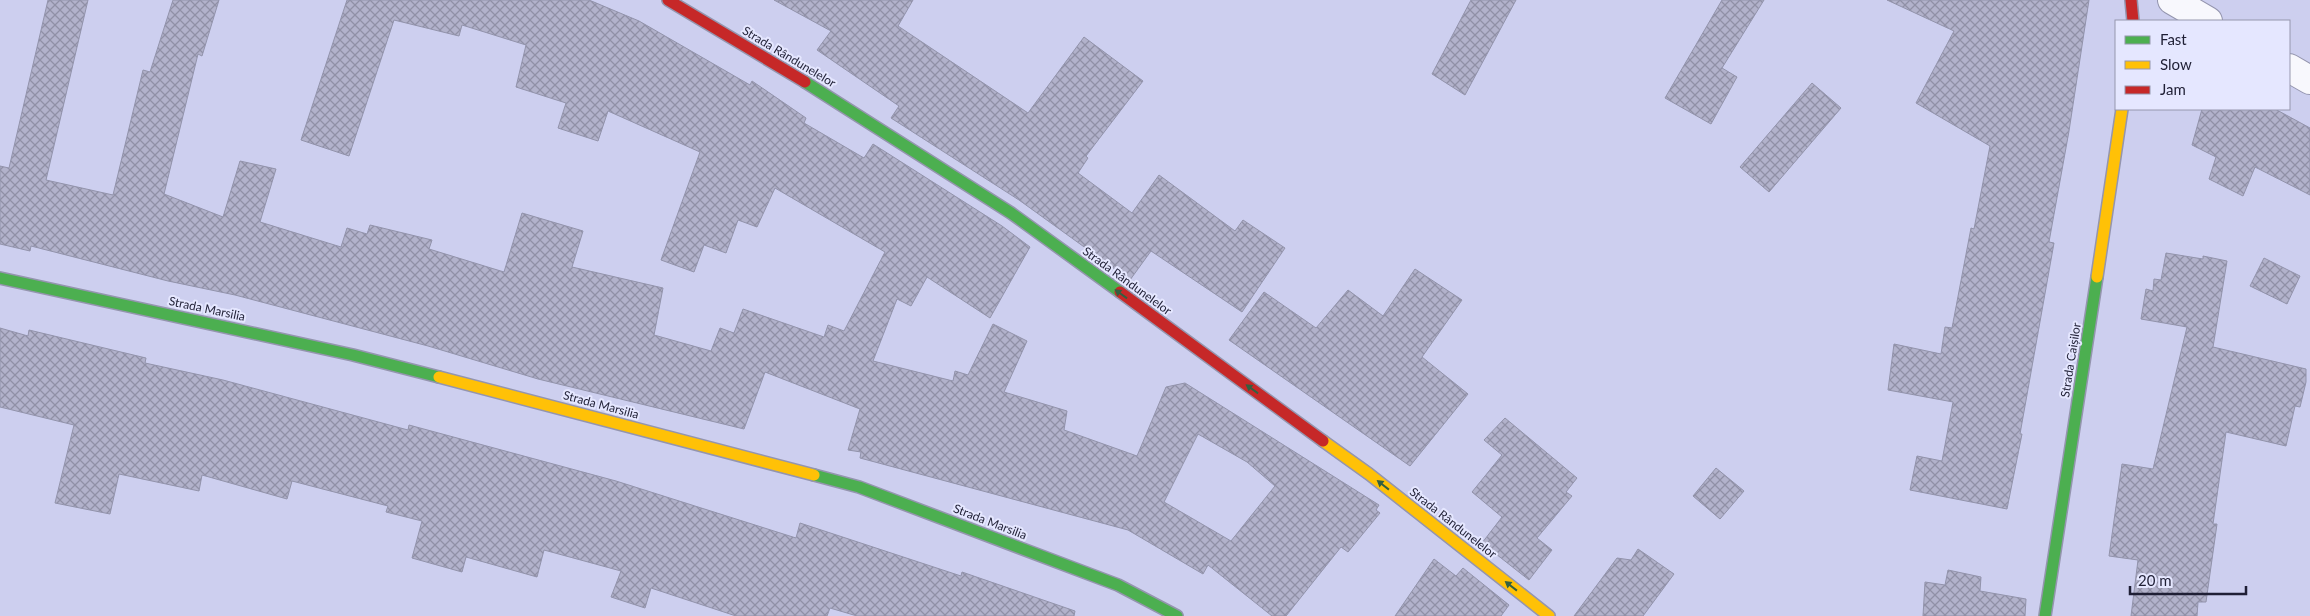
<svg xmlns="http://www.w3.org/2000/svg" width="2310" height="616" font-family="Lato,sans-serif">
<style>
.building{fill:url(#building-cross-hatch);stroke:#9293ab;fill-rule:evenodd}
.lines{fill:none;stroke-linecap:round;stroke-linejoin:round}
.street-casing{stroke:#9495ae;stroke-width:30}
.fast-casing{stroke:#9495ae;stroke-width:14}
.slow-casing{stroke:#9495ae;stroke-width:14}
.jam-casing{stroke:#9495ae;stroke-width:14}
.street{stroke:#f8f8fd;stroke-width:28}
.fast{stroke:#4caf50;stroke-width:11}
.slow{stroke:#ffc107;stroke-width:11}
.jam{stroke:#c62828;stroke-width:11}
.oneway{fill:#336041}
.labels{text-anchor:middle;stroke-width:4;stroke-linejoin:round;paint-order:stroke}
.street-label{font-size:12px;fill:#1f1f35;stroke:#e5e7ff}
</style>
<defs>
<pattern id="building-cross-hatch" width="8" height="8" patternUnits="userSpaceOnUse" patternTransform="scale(1.25)"><rect width="8" height="8" fill="#b2b2cb"/><path d="M0 0l8 8M0 8l8-8" fill="none" stroke="#9090a6"/></pattern>
</defs>
<rect width="100%" height="100%" fill="#cdcfef"/>
<g class="building">
<path d="M 48,0 L 88,0 L 46,180 L 113,195 L 143,70 L 150,72 L 173,0 L 219,0 L 202,56 L 198,54 L 164,194 L 223,217 L 240,161 L 276,169 L 260,222 L 341,247 L 347,228 L 367,234 L 370,225 L 432,240 L 429,249 L 504,272 L 522,213 L 583,231 L 572,267 L 663,288 L 654,335 L 711,351 L 720,328 L 734,333 L 743,309 L 824,337 L 828,325 L 844,331 L 885,252 L 775,188 L 757,227 L 738,220 L 726,253 L 704,245 L 694,272 L 661,260 L 700,152 L 608,111 L 598,141 L 558,128 L 566,103 L 516,87 L 526,45 L 462,25 L 459,36 L 394,20 L 349,156 L 301,140 L 347,0 L 589,0 L 639,21 L 750,85 L 752,81 L 806,118 L 804,123 L 864,158 L 873,144 L 1002,226 L 1030,247 L 990,318 L 927,277 L 911,306 L 897,299 L 873,361 L 953,381 L 955,371 L 968,375 L 993,324 L 1027,341 L 1004,392 L 1067,411 L 1064,430 L 1137,456 L 1166,387 L 1185,383 L 1379,505 L 1376,510 L 1380,513 L 1348,552 L 1341,547 L 1286,616 L 1272,616 L 1208,565 L 1203,574 L 1128,530 L 860,458 L 861,452 L 848,450 L 860,409 L 765,372 L 744,429 L 538,379 L 428,346 L 235,295 L 168,281 L 31,246 L 30,251 L 0,244 L 0,166 L 9,168 ZM 1198,434 L 1247,462 L 1275,486 L 1231,541 L 1164,502 Z"/>
<path d="M 774,0 L 913,0 L 898,26 L 1028,113 L 1084,37 L 1143,81 L 1086,156 L 1088,158 L 1078,173 L 1132,213 L 1159,175 L 1235,231 L 1243,220 L 1285,248 L 1242,312 L 1151,251 L 1130,280 L 1019,200 L 891,118 L 899,106 L 817,50 L 831,31 Z"/>
<path d="M 1471,0 L 1516,0 L 1465,95 L 1432,74 Z"/>
<path d="M 1722,0 L 1764,0 L 1722,68 L 1737,77 L 1711,124 L 1665,98 Z"/>
<path d="M 1887,0 L 2089,0 L 2069,131 L 2049,242 L 2054,243 L 2020,434 L 2022,434 L 2007,509 L 1910,490 L 1917,456 L 1942,461 L 1953,402 L 1888,390 L 1894,344 L 1941,354 L 1945,327 L 1952,328 L 1971,228 L 1974,229 L 1990,146 L 1916,103 L 1954,31 Z"/>
<path d="M 1812,83 L 1841,108 L 1769,192 L 1740,167 Z"/>
<path d="M 2202,109 L 2275,109 L 2310,128 L 2310,195 L 2255,167 L 2243,196 L 2209,179 L 2216,157 L 2192,145 Z"/>
<path d="M 2166,253 L 2203,259 L 2203,256 L 2227,261 L 2213,347 L 2306,369 L 2306,382 L 2300,407 L 2295,406 L 2286,446 L 2226,432 L 2213,524 L 2217,524 L 2206,602 L 2198,602 L 2197,616 L 2131,616 L 2138,560 L 2109,556 L 2122,464 L 2153,469 L 2187,327 L 2141,319 L 2146,289 L 2153,291 L 2154,279 L 2161,280 Z"/>
<path d="M 2264,258 L 2300,276 L 2287,304 L 2250,286 Z"/>
<path d="M 1415,269 L 1462,300 L 1422,357 L 1468,394 L 1410,466 L 1229,340 L 1264,292 L 1316,328 L 1348,290 L 1383,316 Z"/>
<path d="M 0,328 L 28,336 L 29,330 L 146,358 L 145,363 L 223,380 L 408,430 L 409,425 L 616,481 L 796,538 L 800,523 L 961,576 L 962,572 L 1075,611 L 1074,616 L 857,616 L 830,608 L 827,616 L 736,616 L 651,588 L 645,608 L 611,597 L 621,571 L 544,550 L 537,577 L 466,557 L 462,572 L 412,558 L 422,521 L 386,512 L 388,506 L 292,481 L 287,499 L 202,475 L 199,491 L 119,474 L 110,514 L 55,503 L 74,425 L 0,407 Z"/>
<path d="M 1505,418 L 1577,478 L 1566,492 L 1572,496 L 1537,538 L 1552,550 L 1529,580 L 1482,543 L 1502,517 L 1472,492 L 1502,455 L 1484,440 Z"/>
<path d="M 1716,468 L 1744,491 L 1720,519 L 1693,496 Z"/>
<path d="M 1638,549 L 1674,574 L 1643,616 L 1574,616 L 1617,558 L 1631,560 Z"/>
<path d="M 1434,559 L 1456,576 L 1463,568 L 1509,605 L 1501,616 L 1395,616 Z"/>
<path d="M 1948,570 L 1981,577 L 1980,591 L 2026,599 L 2025,616 L 1923,616 L 1925,582 L 1945,585 Z"/>
</g>
<g class="lines">
<g class="street-casing">
<g id="street">
<path d="M 2172,0 L 2208,21"/>
<path d="M 2289,68 L 2310,80"/>
</g>
</g>
<g class="fast-casing">
<g id="fast">
<path d="M 805,82 L 1011,213 L 1120,292"/>
<path d="M 0,278 L 353,355 L 439,377"/>
<path d="M 814,475 L 859,487 L 1118,585 L 1177,616"/>
<path d="M 2045,616 L 2097,277"/>
</g>
</g>
<g class="slow-casing">
<g id="slow">
<path d="M 2097,277 L 2122,109"/>
<path d="M 439,377 L 814,475"/>
<path d="M 1323,441 L 1369,474 L 1549,616"/>
</g>
</g>
<g class="jam-casing">
<g id="jam">
<path d="M 668,0 L 805,82"/>
<path d="M 2131,0 L 2133,21"/>
<path d="M 1120,292 L 1323,441"/>
</g>
</g>
<use href="#street" class="street"/>
<use href="#fast" class="fast"/>
<use href="#slow" class="slow"/>
<use href="#jam" class="jam"/>
</g>
<defs><path id="oneway-solid" d="M-6-.8H1V-3.2L6.5 0L1 3.2V.8H-6Z" transform="scale(1.25)"/></defs>
<g class="oneway">
<use href="#oneway-solid" transform="translate(1121 294) rotate(-144)"/>
<use href="#oneway-solid" transform="translate(1252 389) rotate(-144)"/>
<use href="#oneway-solid" transform="translate(1383 485) rotate(-142)"/>
<use href="#oneway-solid" transform="translate(1511 586) rotate(-142)"/>
</g>
<g class="labels">
<g class="street-label">
<text transform="translate(789 57) rotate(31)" y="4">Strada Rândunelelor</text>
<text transform="translate(1127 281) rotate(36)" y="4">Strada Rândunelelor</text>
<text transform="translate(207 309) rotate(12)" y="4">Strada Marsilia</text>
<text transform="translate(2071 360) rotate(-81)" y="4">Strada Caișilor</text>
<text transform="translate(601 405) rotate(15)" y="4">Strada Marsilia</text>
<text transform="translate(990 522) rotate(21)" y="4">Strada Marsilia</text>
<text transform="translate(1453 523) rotate(38)" y="4">Strada Rândunelelor</text>
</g>
</g>
<rect x="2115" y="20" width="175" height="90" fill="#e5e7ff" stroke="#9697ae"/>
<rect x="2125" y="36" width="25" height="8" fill="#4caf50" stroke="#9697ae"/>
<text x="2160" y="45" font-size="15" fill="#1f1f35">Fast</text>
<rect x="2125" y="61" width="25" height="8" fill="#ffc107" stroke="#9697ae"/>
<text x="2160" y="70" font-size="15" fill="#1f1f35">Slow</text>
<rect x="2125" y="86" width="25" height="8" fill="#c62828" stroke="#9697ae"/>
<text x="2160" y="95" font-size="15" fill="#1f1f35">Jam</text>
<path d="M2130 586v8h116v-8" fill="none" stroke="#1f1f35" stroke-width="2.5"/>
<text x="2138" y="586" font-size="15" fill="#1f1f35" stroke="#e5e7ff" stroke-width="4" paint-order="stroke">20 m</text>
</svg>
